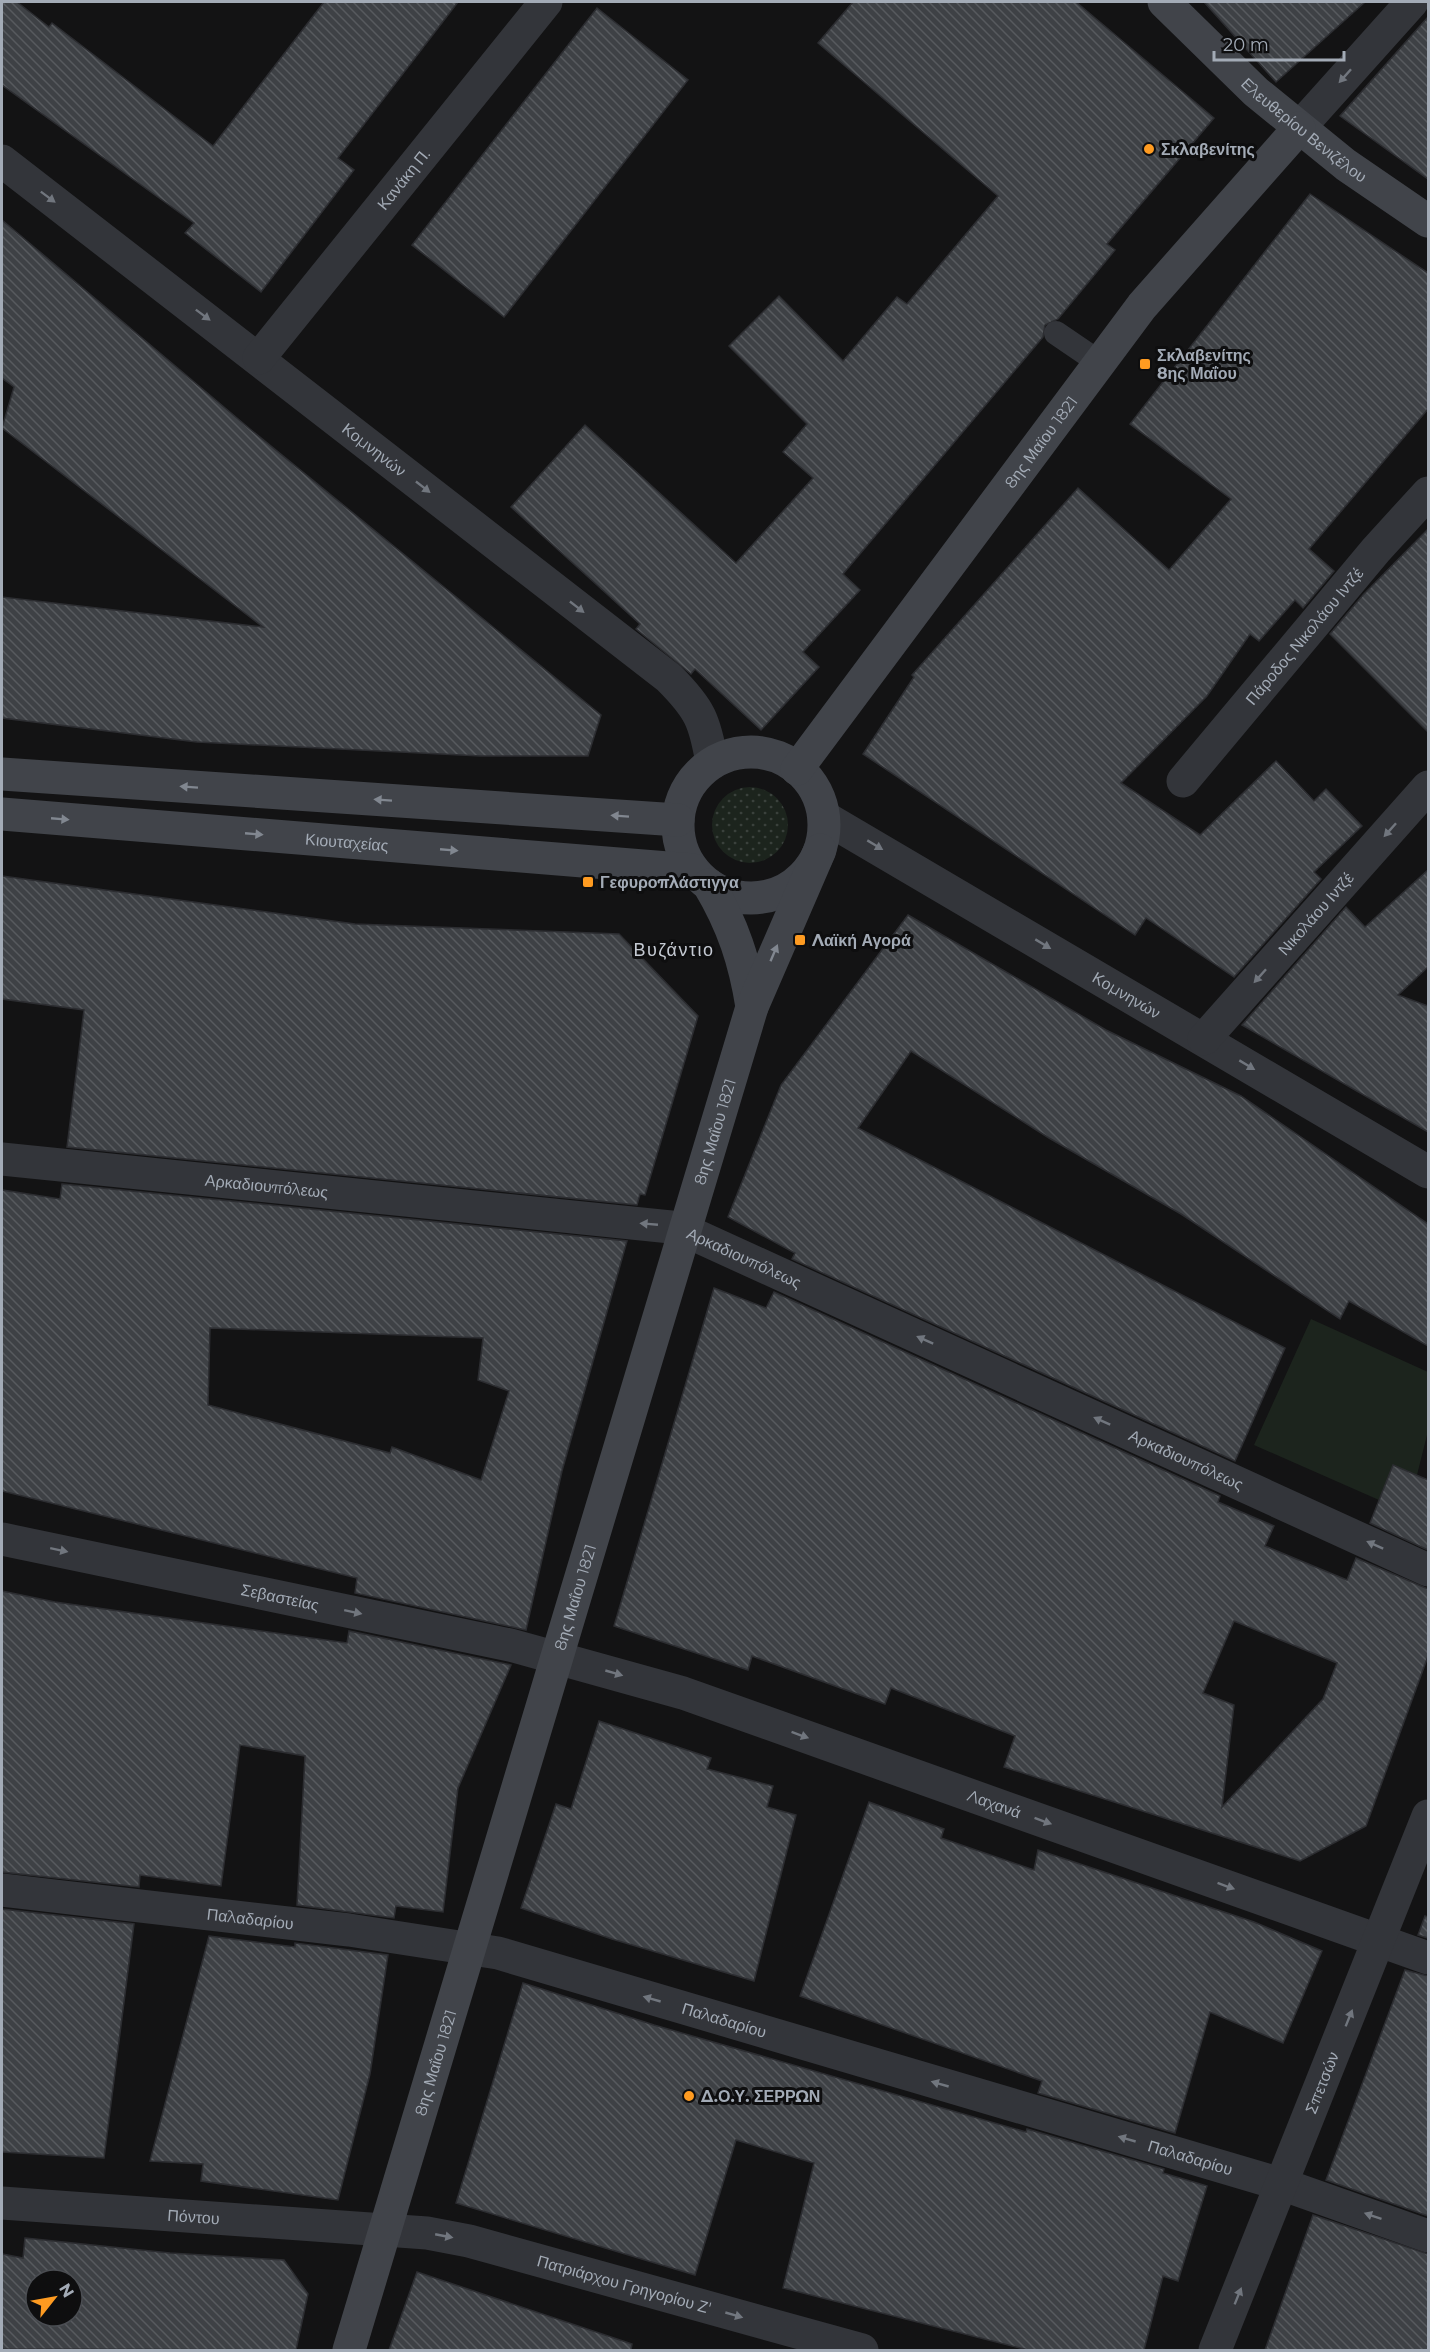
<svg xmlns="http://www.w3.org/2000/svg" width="1430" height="2352" font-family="Montserrat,sans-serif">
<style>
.grass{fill:url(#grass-dots)}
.park{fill:#1c241d}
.building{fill:url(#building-back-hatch);stroke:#2c2d31;stroke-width:1.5;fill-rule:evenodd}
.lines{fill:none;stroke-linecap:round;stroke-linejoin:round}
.lane{stroke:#33353a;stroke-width:24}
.street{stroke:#33353a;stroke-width:33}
.secondary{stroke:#41444a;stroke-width:33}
.oneway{fill:#71767e}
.oneway2{fill:#818790}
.poi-dot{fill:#fe9b21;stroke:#0e0e0f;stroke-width:2}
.labels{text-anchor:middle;stroke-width:6;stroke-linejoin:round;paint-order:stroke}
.street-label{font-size:16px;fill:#a3abb6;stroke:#0e0e0f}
.poi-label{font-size:16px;font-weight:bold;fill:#a3abb6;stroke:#0e0e0f;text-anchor:start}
.neighbourhood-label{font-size:18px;letter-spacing:1.5px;fill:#c4c9d2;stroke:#0e0e0f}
</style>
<defs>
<pattern id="grass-dots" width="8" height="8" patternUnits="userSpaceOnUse" patternTransform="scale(1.5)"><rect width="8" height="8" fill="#1c241d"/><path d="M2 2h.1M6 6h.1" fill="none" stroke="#3a413c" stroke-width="1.8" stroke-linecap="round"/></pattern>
<pattern id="building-back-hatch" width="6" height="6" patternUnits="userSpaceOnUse" patternTransform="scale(1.5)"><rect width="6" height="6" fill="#3e4145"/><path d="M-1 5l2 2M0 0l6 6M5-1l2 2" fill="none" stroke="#575a5e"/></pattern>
</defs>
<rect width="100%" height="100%" fill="#131314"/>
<circle class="grass" cx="750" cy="825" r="38"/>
<path class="park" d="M 1311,1319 L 1428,1372 L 1428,1431 L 1417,1475 L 1393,1465 L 1379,1500 L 1254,1445 Z"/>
<g class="building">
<path d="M 2,2 L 17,2 L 49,27 L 52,23 L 213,146 L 324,2 L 458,2 L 338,158 L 354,170 L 261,292 L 185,233 L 194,223 L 2,85 Z"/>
<path d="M 853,2 L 1076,2 L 1214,118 L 1107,244 L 1115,250 L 1058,319 L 1045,325 L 1043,337 L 843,574 L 860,590 L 803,652 L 819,667 L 761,730 L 695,669 L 691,674 L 636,629 L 640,624 L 511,507 L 585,425 L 736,563 L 813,478 L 783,452 L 807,424 L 729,346 L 779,296 L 843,361 L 897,297 L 907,304 L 998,196 L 818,43 Z"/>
<path d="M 1204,2 L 1365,2 L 1276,82 Z"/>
<path d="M 597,8 L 688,80 L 504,317 L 412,245 Z"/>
<path d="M 1428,17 L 1428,179 L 1340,116 Z"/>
<path d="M 1310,194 L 1428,273 L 1428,409 L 1309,549 L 1334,571 L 1303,608 L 1295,600 L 1259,641 L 1250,634 L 1207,696 L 1121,783 L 1200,835 L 1276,761 L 1314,801 L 1326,789 L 1362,826 L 1314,872 L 1321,879 L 1234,977 L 1146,918 L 1135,935 L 863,754 L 914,677 L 912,675 L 1078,488 L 1169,570 L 1231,499 L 1130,424 Z"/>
<path d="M 2,220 L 250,429 L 601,715 L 588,756 L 481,756 L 197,742 L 2,718 L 2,597 L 263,627 L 2,428 L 14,387 L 2,378 Z"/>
<path d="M 1428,529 L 1428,732 L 1330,634 L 1363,595 Z"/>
<path d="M 1428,870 L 1428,967 L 1398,995 L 1428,1006 L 1428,1132 L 1242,1025 L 1346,907 L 1365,927 Z"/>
<path d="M 2,876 L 355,924 L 619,934 L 698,1016 L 645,1195 L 640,1194 L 637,1205 L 67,1147 L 84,1010 L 2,999 Z"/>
<path d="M 908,915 L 1106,1030 L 1241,1096 L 1428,1224 L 1428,1346 L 1349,1301 L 1340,1319 L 1181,1214 L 1049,1138 L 911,1051 L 858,1128 L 1285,1348 L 1235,1461 L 792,1259 L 795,1253 L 728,1217 L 781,1085 Z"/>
<path d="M 62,1184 L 627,1241 L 562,1471 L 526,1630 L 355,1593 L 357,1578 L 2,1491 L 2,1190 L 60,1199 ZM 210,1328 L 483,1338 L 478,1380 L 509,1391 L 481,1480 L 392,1447 L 390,1453 L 208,1405 Z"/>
<path d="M 714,1288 L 766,1308 L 774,1292 L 1220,1496 L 1218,1502 L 1274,1526 L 1265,1546 L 1347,1580 L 1356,1558 L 1428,1589 L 1428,1656 L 1366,1826 L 1300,1861 L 1004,1767 L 1015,1736 L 891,1688 L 885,1704 L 752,1656 L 748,1670 L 614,1626 ZM 1234,1621 L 1337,1663 L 1323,1699 L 1222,1807 L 1234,1705 L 1203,1693 Z"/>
<path d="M 1393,1465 L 1428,1480 L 1428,1550 L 1370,1523 Z"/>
<path d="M 2,1591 L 55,1602 L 347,1643 L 349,1631 L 511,1665 L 458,1788 L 443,1912 L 396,1906 L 394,1918 L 297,1905 L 305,1756 L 240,1745 L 221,1886 L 140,1875 L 139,1887 L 2,1872 Z"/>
<path d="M 599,1721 L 711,1758 L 707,1769 L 773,1786 L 767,1807 L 796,1815 L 754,1981 L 612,1939 L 521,1908 L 556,1804 L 571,1809 Z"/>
<path d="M 869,1802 L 944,1829 L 941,1838 L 1034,1870 L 1038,1850 L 1254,1922 L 1322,1951 L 1283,2043 L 1210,2012 L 1175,2133 L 1038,2093 L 1042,2081 L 800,1996 Z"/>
<path d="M 2,1909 L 134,1924 L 104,2158 L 2,2152 Z"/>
<path d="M 1425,1916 L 1428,1917 L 1428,1938 L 1418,1935 Z"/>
<path d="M 209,1936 L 295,1947 L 295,1943 L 388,1955 L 370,2074 L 338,2200 L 201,2181 L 203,2164 L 150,2161 Z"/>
<path d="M 1405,1970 L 1428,1976 L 1428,2216 L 1326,2180 Z"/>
<path d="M 523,1983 L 654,2025 L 1026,2132 L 1027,2129 L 1164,2169 L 1163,2173 L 1207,2186 L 1178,2281 L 1163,2276 L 1144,2350 L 1028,2350 L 783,2288 L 814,2163 L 736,2140 L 695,2275 L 456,2203 Z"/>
<path d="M 1313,2215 L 1428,2254 L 1428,2350 L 1265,2350 Z"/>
<path d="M 25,2238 L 170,2253 L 284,2260 L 308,2294 L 296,2350 L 2,2349 L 2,2254 L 23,2258 ZM 36,2280 L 72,2280 L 72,2316 L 36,2316 Z"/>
<path d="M 417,2272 L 632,2344 L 631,2350 L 389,2350 Z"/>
</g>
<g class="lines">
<path class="lane" d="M 1056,333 L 1100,363"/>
<g class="street">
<path d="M 1299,128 L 1412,2"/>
<path id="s1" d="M 2,161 L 669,678 C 700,709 705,721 712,763"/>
<path id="s2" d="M 259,358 L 546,2"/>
<path id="s3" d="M 1183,781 L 1376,550 L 1428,493"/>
<path id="s4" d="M 824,817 L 1428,1172"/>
<path id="s5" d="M 1204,1039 L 1428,787"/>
<path id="s6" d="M 2,1159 L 671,1227 L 686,1231 L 1428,1570"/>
<path id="s7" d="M 2,1539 L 510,1645 L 683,1693 L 1428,1958"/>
<path id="s8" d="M 2,1890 L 349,1930 L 498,1953 L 1284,2185 L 1428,2236"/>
<path id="s9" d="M 2,2203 L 427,2233 L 469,2241 L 862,2350"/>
<path id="s10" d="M 1215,2350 L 1428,1816"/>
</g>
<g class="secondary">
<path id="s11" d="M 1164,2 L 1256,92 L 1346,165 L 1428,221"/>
<circle cx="751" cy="825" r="73"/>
<path id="s12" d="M 797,769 L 1142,306 L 1299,128"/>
<path d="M 2,774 L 678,820"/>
<path id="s13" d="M 2,814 L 693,870"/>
<path d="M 709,885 C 733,925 745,962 752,1007"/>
<path id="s14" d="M 349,2350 L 752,1007 L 820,850"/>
</g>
</g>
<defs><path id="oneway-solid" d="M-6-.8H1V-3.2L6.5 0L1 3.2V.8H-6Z" transform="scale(1.5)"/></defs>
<g class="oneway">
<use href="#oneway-solid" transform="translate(1345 76) rotate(132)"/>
<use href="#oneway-solid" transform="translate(48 197) rotate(37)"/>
<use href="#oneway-solid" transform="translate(203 315) rotate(37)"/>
<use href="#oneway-solid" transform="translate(423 487) rotate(38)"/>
<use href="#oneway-solid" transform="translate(577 607) rotate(38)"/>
<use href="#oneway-solid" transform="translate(1390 830) rotate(132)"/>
<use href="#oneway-solid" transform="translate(875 845) rotate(31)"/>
<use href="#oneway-solid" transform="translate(1043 944) rotate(31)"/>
<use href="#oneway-solid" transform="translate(1260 976) rotate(132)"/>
<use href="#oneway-solid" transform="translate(1247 1065) rotate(31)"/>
<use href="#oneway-solid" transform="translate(649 1224) rotate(-175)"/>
<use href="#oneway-solid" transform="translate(925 1340) rotate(-156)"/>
<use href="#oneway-solid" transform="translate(1102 1421) rotate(-156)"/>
<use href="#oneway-solid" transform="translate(1375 1545) rotate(-156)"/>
<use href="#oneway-solid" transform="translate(59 1550) rotate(12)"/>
<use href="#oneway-solid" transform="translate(353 1612) rotate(12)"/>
<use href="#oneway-solid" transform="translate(614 1673) rotate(16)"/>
<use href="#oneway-solid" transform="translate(800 1735) rotate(20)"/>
<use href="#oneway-solid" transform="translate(1043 1821) rotate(20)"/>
<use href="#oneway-solid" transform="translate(1226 1886) rotate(20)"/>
<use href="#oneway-solid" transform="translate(652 1999) rotate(-164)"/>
<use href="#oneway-solid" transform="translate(1349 2018) rotate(-68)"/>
<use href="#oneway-solid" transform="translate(940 2084) rotate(-164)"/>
<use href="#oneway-solid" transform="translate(1127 2139) rotate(-164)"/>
<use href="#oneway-solid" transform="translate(1373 2216) rotate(-161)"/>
<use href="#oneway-solid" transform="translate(444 2236) rotate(11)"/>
<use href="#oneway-solid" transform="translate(1238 2296) rotate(-68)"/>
<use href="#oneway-solid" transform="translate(734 2315) rotate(16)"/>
</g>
<g class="oneway2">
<use href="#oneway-solid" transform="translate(189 787) rotate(-176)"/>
<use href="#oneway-solid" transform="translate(383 800) rotate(-176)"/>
<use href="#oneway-solid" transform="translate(620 816) rotate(-176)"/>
<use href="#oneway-solid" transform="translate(60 819) rotate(5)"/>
<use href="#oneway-solid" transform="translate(254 834) rotate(5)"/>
<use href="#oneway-solid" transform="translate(449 850) rotate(5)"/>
<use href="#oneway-solid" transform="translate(774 953) rotate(-67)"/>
</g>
<g class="poi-dot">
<circle cx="1149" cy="149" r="6"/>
<rect x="1139" y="358" width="12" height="12" rx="3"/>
<rect x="582" y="876" width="12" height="12" rx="3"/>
<rect x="794" y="934" width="12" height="12" rx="3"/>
<circle cx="689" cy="2096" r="6"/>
</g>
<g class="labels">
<g class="street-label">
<text dy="6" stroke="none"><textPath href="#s11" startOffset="190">Ελευθερίου Βενιζέλου</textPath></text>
<text dy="6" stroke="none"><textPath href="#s2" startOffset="230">Κανάκη Π.</textPath></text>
<text dy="6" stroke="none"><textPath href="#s12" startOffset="408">8ης Μαϊου 1821</textPath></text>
<text dy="6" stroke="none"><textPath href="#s1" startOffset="471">Κομνηνών</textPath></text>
<text dy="6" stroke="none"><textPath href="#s3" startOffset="189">Πάροδος Νικολάου Ιντζέ</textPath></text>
<text dy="6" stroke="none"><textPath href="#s13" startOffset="346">Κιουταχείας</textPath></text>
<text dy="6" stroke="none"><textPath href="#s5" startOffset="168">Νικολάου Ιντζέ</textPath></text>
<text dy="6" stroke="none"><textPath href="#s4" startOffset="351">Κομνηνών</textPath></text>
<text dy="6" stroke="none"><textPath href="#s14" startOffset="1272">8ης Μαΐου 1821</textPath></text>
<text dy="6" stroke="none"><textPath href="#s6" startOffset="266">Αρκαδιουπόλεως</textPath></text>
<text dy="6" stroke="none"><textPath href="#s6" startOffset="752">Αρκαδιουπόλεως</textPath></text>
<text dy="6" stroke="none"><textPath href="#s6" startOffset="1238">Αρκαδιουπόλεως</textPath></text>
<text dy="6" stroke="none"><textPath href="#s7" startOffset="284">Σεβαστείας</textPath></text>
<text dy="6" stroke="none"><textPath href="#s14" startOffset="786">8ης Μαΐου 1821</textPath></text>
<text dy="6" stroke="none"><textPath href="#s7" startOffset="1029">Λαχανά</textPath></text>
<text dy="6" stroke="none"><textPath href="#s8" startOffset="250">Παλαδαρίου</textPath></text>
<text dy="6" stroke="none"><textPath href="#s8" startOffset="736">Παλαδαρίου</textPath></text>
<text dy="6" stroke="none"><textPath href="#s14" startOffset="300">8ης Μαΐου 1821</textPath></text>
<text dy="6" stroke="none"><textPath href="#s10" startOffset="288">Σπετσών</textPath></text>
<text dy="6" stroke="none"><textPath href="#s8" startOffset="1222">Παλαδαρίου</textPath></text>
<text dy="6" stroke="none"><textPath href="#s9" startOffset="192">Πόντου</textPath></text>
<text dy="6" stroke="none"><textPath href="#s9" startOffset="630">Πατριάρχου Γρηγορίου Ζ'</textPath></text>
</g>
<g class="poi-label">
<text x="1161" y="155">Σκλαβενίτης</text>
<text x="1157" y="361">Σκλαβενίτης<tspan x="1157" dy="18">8ης Μαΐου</tspan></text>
<text x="600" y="888">Γεφυροπλάστιγγα</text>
<text x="812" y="946">Λαϊκή Αγορά</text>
<text x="701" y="2102">Δ.Ο.Υ. ΣΕΡΡΩΝ</text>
</g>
<g class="neighbourhood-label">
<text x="674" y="956">Βυζάντιο</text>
</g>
</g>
<rect width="1430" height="2352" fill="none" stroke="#a3abb6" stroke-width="6"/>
<g transform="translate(54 2298) rotate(59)"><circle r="28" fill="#0e0e0f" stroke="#4a4d52" stroke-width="1.5"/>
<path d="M0-4.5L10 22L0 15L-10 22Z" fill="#fe9b21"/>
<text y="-9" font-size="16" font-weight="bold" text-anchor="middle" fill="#a3abb6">N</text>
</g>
<path d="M1214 51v9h130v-9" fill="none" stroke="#a3abb6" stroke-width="3"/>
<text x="1223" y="51" font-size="18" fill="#a3abb6" stroke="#0e0e0f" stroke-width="4.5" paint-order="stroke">20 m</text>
</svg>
